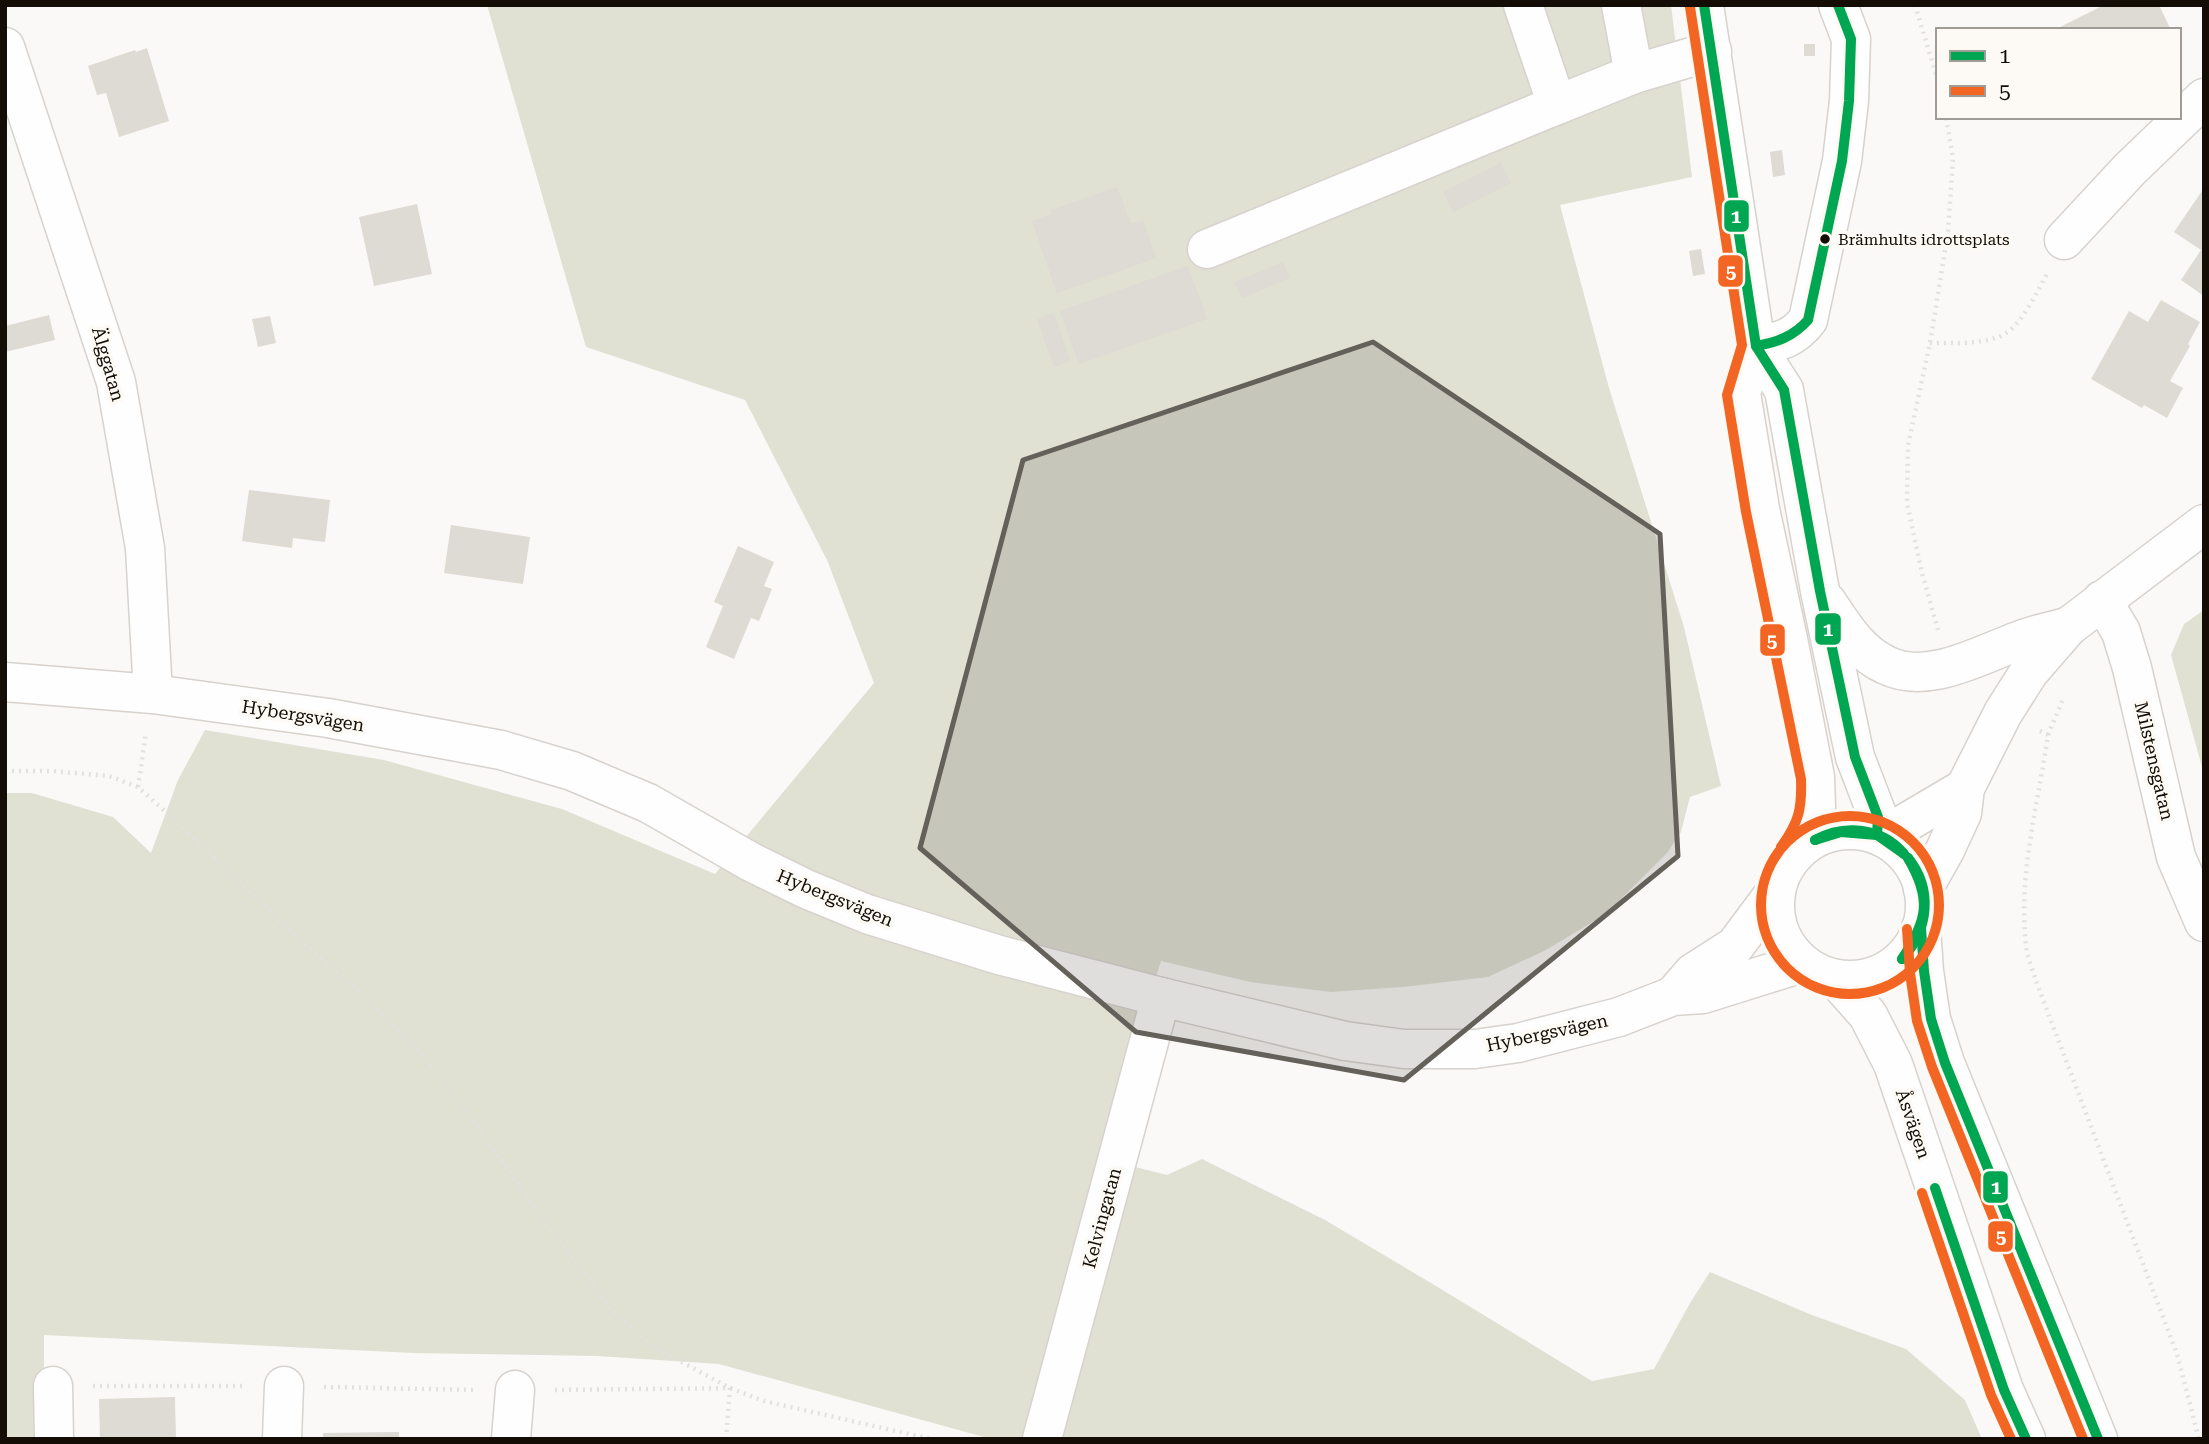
<svg xmlns="http://www.w3.org/2000/svg" width="2209" height="1444" font-family="'Roboto Serif',serif">
<style>
.green{fill:#e0e0d3}
.building{fill:#dedad4}
.lines{fill:none;stroke-linecap:round;stroke-linejoin:round}
.minor-casing{stroke:#d7d2cd;stroke-width:41}
.path{stroke:#e2e1e0;stroke-width:4.5;stroke-dasharray:2 5;stroke-linecap:butt}
.minor{stroke:#fefefe;stroke-width:38}
.bus-1-casing{stroke:#fdfaf5;stroke-width:16}
.bus-2-casing{stroke:#fdfaf5;stroke-width:16}
.bus-1{stroke:#00a651;stroke-width:10}
.bus-2{stroke:#f26522;stroke-width:10}
.marked{fill:#64605a;fill-opacity:0.2;stroke:#64605a;stroke-width:5;stroke-linejoin:round}
.bus-dot{fill:#130d05;stroke:#fdfaf5;stroke-width:2.5}
.labels{text-anchor:middle;stroke-width:7;stroke-linejoin:round;paint-order:stroke}
.bus-label{font-size:16px;fill:#130d05;stroke:#fdfaf5;text-anchor:start}
.street-label{font-size:18px;fill:#130d05;stroke:#fdfaf5}
.line-badge{stroke:#fdfaf5;stroke-width:2.5}
.badge-label{font-size:19px;text-anchor:middle;font-weight:bold;fill:#fff}
</style>
<rect width="100%" height="100%" fill="#fbf9f7"/>
<g class="green">
<path d="M 487,5 L 1671,5 L 1692,177 L 1560,205 L 1609,388 L 1684,627 L 1721,786 L 1690,797 L 1681,832 L 1667,853 L 1606,914 L 1544,951 L 1488,977 L 1403,987 L 1331,992 L 1250,982 L 1161,961 L 1100,1158 L 1167,1175 L 1202,1159 L 1325,1220 L 1431,1283 L 1592,1381 L 1654,1369 L 1690,1303 L 1710,1272 L 1812,1315 L 1906,1349 L 1965,1400 L 1982,1439 L 991,1439 L 719,1364 L 597,1356 L 413,1353 L 44,1335 L 44,1439 L 5,1439 L 5,793 L 32,793 L 113,817 L 151,853 L 178,780 L 205,730 L 384,760 L 562,809 L 715,874 L 874,683 L 827,560 L 745,400 L 586,347 Z"/>
<path d="M 2204,610 L 2204,774 L 2171,655 L 2184,624 Z"/>
</g>
<g class="building">
<path d="M 2104,5 L 2159,5 L 2171,30 L 2054,30 Z"/>
<rect x="1804" y="44" width="11" height="12"/>
<path d="M 147,48 L 169,121 L 119,137 L 106,93 L 97,95 L 88,66 L 135,50 L 136,52 Z"/>
<path d="M 1782,150 L 1785,175 L 1773,177 L 1770,152 Z"/>
<path d="M 1501,163 L 1511,183 L 1453,212 L 1443,192 Z"/>
<path d="M 1117,187 L 1131,224 L 1143,220 L 1156,258 L 1057,293 L 1032,221 L 1052,214 L 1051,210 Z"/>
<path d="M 2204,188 L 2204,296 L 2181,280 L 2201,250 L 2174,232 Z"/>
<path d="M 417,204 L 432,274 L 374,286 L 359,217 Z"/>
<path d="M 1701,249 L 1705,274 L 1693,276 L 1689,251 Z"/>
<path d="M 1283,262 L 1290,278 L 1242,298 L 1235,282 Z"/>
<path d="M 1188,266 L 1207,319 L 1079,364 L 1060,311 Z"/>
<path d="M 2161,300 L 2200,322 L 2188,344 L 2190,346 L 2170,381 L 2183,388 L 2167,418 L 2144,405 L 2142,408 L 2091,379 L 2129,311 L 2148,322 Z"/>
<path d="M 1054,313 L 1070,361 L 1054,367 L 1037,319 Z"/>
<path d="M 49,315 L 55,340 L 5,352 L 5,326 Z"/>
<path d="M 270,316 L 276,343 L 258,347 L 252,319 Z"/>
<path d="M 249,490 L 330,500 L 325,542 L 293,538 L 292,548 L 242,541 Z"/>
<path d="M 451,525 L 530,537 L 523,584 L 444,573 Z"/>
<path d="M 738,546 L 774,562 L 764,586 L 772,589 L 759,621 L 751,618 L 734,659 L 706,647 L 723,606 L 714,602 Z"/>
<path d="M 175,1397 L 176,1439 L 100,1439 L 99,1399 Z"/>
<path d="M 399,1432 L 399,1439 L 323,1439 L 323,1433 Z"/>
</g>
<g class="lines">
<g class="minor-casing">
<g id="minor">
<path d="M 1523,5 L 1557,105 L 1634,74 L 1712,51"/>
<path d="M 1621,5 L 1634,74"/>
<path d="M 1704,5 L 1756,346 L 1784,390 L 1820,591 L 1855,757 L 1878,817 L 1877,835"/>
<path d="M 5,47 L 116,382 L 145,548 L 153,694"/>
<path d="M 2064,240 L 2130,169 L 2204,98"/>
<path d="M 1207,249 L 1557,105"/>
<path d="M 1756,346 L 1741,393 L 1760,509 L 1788,639 L 1815,777 L 1816,807 L 1808,833 L 1793,855"/>
<path d="M 1756,346 C 1780,341 1792,340 1808,320 L 1842,161 L 1849,101 L 1851,39 L 1838,5"/>
<path d="M 2102,600 L 2121,632 L 2132,668 L 2176,857 L 2204,922"/>
<path d="M 1827,602 C 1843,626 1859,653 1886,665 C 1928,686 1981,654 2021,640 C 2036,634 2052,631 2068,627"/>
<path d="M 5,682 L 153,694 L 328,718 L 501,750 L 572,771 L 648,803 L 751,862 L 806,889 L 867,914 L 999,955 L 1161,997 L 1345,1041 L 1404,1049 L 1475,1049 L 1518,1043 L 1619,1017 L 1673,996 L 1703,994 L 1802,963"/>
<circle cx="1850" cy="905" r="75"/>
<path d="M 1882,837 L 1965,788"/>
<path d="M 1923,889 L 1945,850 L 1962,813 L 1965,788 L 2003,713 L 2029,672 L 2068,627 L 2204,524"/>
<path d="M 1921,928 L 1924,971 L 1931,1019 L 1945,1063 L 2098,1439"/>
<path d="M 1836,979 L 1868,1015 L 1893,1064 L 2004,1390 L 2026,1439"/>
<path d="M 1673,996 L 1693,973 L 1735,946 L 1776,891"/>
<path d="M 53,1386 L 54,1439"/>
<path d="M 282,1439 L 284,1386"/>
<path d="M 511,1439 L 515,1390"/>
<path d="M 1042,1439 L 1161,997"/>
</g>
</g>
<g class="path">
<path d="M 1915,5 L 1938,81"/>
<path d="M 1930,343 C 1951,343 1988,345 2006,333 C 2022,324 2038,290 2047,274"/>
<path d="M 1938,630 L 1922,573 L 1907,503 L 1908,445 L 1930,343 L 1948,232 L 1953,158 L 1946,117"/>
<path d="M 2040,731 L 2048,735 C 2038,804 2018,875 2026,945 C 2027,957 2033,970 2036,981 L 2177,1354 L 2199,1439"/>
<path d="M 2048,735 L 2063,699"/>
<path d="M 5,771 L 52,771 L 109,776 L 138,787 L 178,823 L 284,925 L 368,1000 L 413,1045 L 447,1086 L 580,1269 L 615,1313 L 650,1345 L 730,1388 L 764,1401 L 931,1439"/>
<path d="M 138,787 L 146,733"/>
<path d="M 93,1386 L 245,1386"/>
<path d="M 324,1387 L 476,1390"/>
<path d="M 555,1390 L 730,1388 L 726,1439"/>
</g>
<use href="#minor" class="minor"/>
<g class="bus-1-casing">
<g id="bus-1">
<path d="M 1704,5 L 1756,346 L 1784,390 L 1820,591 L 1855,757 L 1878,817 L 1877,835"/>
<path d="M 1756,346 C 1777,342 1793,337 1808,320 L 1842,161 L 1849,101 L 1851,39 L 1838,5"/>
<path d="M 1815,840 C 1844,824 1882,827 1904,854"/>
<path d="M 1815,840 L 1841,832 L 1877,835 L 1904,854"/>
<path d="M 1921,928 L 1924,971 L 1931,1019 L 1945,1063 L 2098,1439"/>
<path d="M 1902,959 C 1928,920 1932,899 1908,858"/>
<path d="M 1902,959 C 1929,930 1933,889 1908,858"/>
<path d="M 1935,1188 L 2004,1390 L 2026,1439"/>
</g>
</g>
<g class="bus-2-casing">
<g id="bus-2">
<path d="M 1690,7 L 1742,345 L 1727,395 L 1746,512 L 1801,779 C 1802,809 1799,822 1781,847"/>
<circle cx="1850" cy="905" r="89"/>
<path d="M 1907,929 L 1910,973 L 1917,1021 L 1932,1067 L 2083,1439"/>
<path d="M 1922,1193 L 1991,1395 L 2011,1439"/>
</g>
</g>
<use href="#bus-1" class="bus-1"/>
<use href="#bus-2" class="bus-2"/>
</g>
<path class="marked" d="M 1373,342 L 1660,534 L 1678,856 L 1404,1080 L 1136,1032 L 920,848 L 1023,460 Z"/>
<circle class="bus-dot" cx="1825" cy="239" r="6"/>
<g class="labels">
<g class="bus-label">
<text x="1838" y="245">Brämhults idrottsplats</text>
</g>
<g class="street-label">
<text transform="translate(108 364) rotate(74)" y="6">Älggatan</text>
<text transform="translate(303 716) rotate(9)" y="6">Hybergsvägen</text>
<text transform="translate(2154 761) rotate(77)" y="6">Milstensgatan</text>
<text transform="translate(835 898) rotate(22)" y="6">Hybergsvägen</text>
<text transform="translate(1547 1033) rotate(-12)" y="6">Hybergsvägen</text>
<text transform="translate(1913 1124) rotate(71)" y="6">Åsvägen</text>
<text transform="translate(1102 1218) rotate(-75)" y="6">Kelvingatan</text>
</g>
</g>
<g class="line-badge">
<rect x="1723" y="199" width="27" height="34" rx="7" fill="#00a651"/>
<rect x="1717" y="254" width="27" height="34" rx="7" fill="#f26522"/>
<rect x="1814" y="612" width="28" height="34" rx="7" fill="#00a651"/>
<rect x="1759" y="623" width="27" height="34" rx="7" fill="#f26522"/>
<rect x="1982" y="1170" width="27" height="34" rx="7" fill="#00a651"/>
<rect x="1987" y="1220" width="27" height="33" rx="7" fill="#f26522"/>
</g>
<g class="badge-label">
<text x="1736" y="223">1</text>
<text x="1731" y="278">5</text>
<text x="1828" y="636">1</text>
<text x="1772" y="647">5</text>
<text x="1996" y="1194">1</text>
<text x="2001" y="1243">5</text>
</g>
<rect width="2209" height="1444" fill="none" stroke="#130d05" stroke-width="14"/>
<rect x="1936" y="28" width="245" height="91" fill="#fdfaf5" stroke="#9f9b95" stroke-width="2"/>
<rect x="1950" y="51" width="35" height="10" fill="#00a651" stroke="#9f9b95" stroke-width="2"/>
<text x="1999" y="63" font-size="21" fill="#130d05">1</text>
<rect x="1950" y="86" width="35" height="10" fill="#f26522" stroke="#9f9b95" stroke-width="2"/>
<text x="1999" y="98" font-size="21" fill="#130d05">5</text>
</svg>
